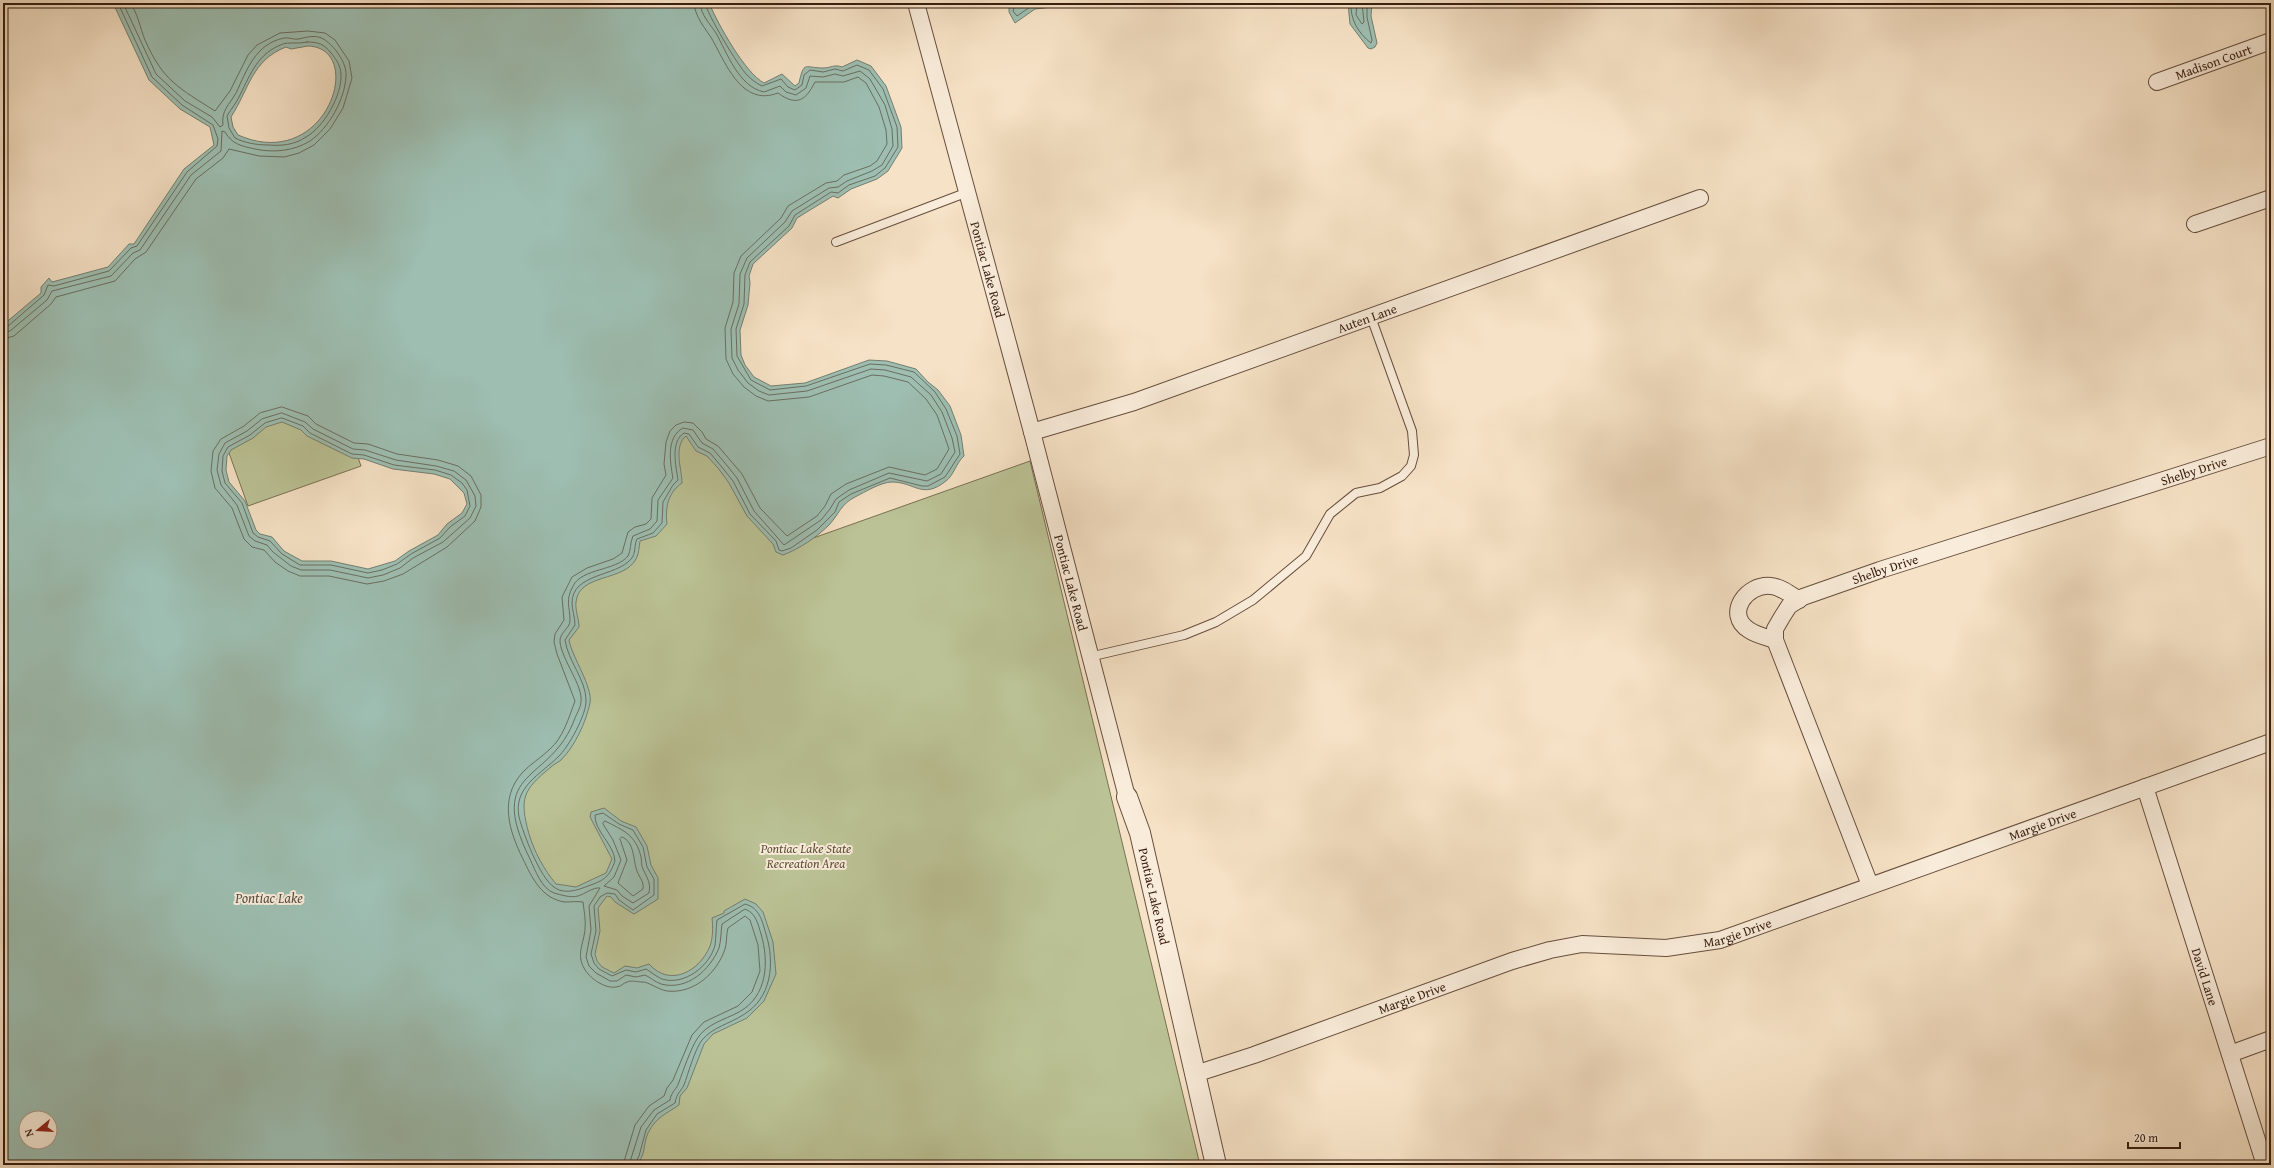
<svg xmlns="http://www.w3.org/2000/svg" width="2274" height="1168" font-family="'Gentium Book Plus',serif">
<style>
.green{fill:#bbc396;stroke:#797052;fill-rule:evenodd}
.water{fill:#9dbeb1;stroke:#747e70;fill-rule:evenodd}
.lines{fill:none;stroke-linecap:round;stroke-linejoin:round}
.shore{stroke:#6a6e60;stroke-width:1}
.service-casing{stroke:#674e3d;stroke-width:10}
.minor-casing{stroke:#674e3d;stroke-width:18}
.tertiary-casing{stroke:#674e3d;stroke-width:22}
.service{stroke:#f9ecda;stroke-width:8}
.minor{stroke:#f9ecda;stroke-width:16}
.tertiary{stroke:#f9ecda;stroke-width:20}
.labels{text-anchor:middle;stroke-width:4;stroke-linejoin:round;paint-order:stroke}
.street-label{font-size:13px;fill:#371d0f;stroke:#f9ecda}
.park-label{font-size:13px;font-style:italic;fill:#5f4f38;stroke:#f9ecda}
.water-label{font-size:14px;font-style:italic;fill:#564d40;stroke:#f9ecda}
</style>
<rect width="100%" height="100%" fill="#f6e2c6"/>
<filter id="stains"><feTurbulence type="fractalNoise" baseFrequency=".005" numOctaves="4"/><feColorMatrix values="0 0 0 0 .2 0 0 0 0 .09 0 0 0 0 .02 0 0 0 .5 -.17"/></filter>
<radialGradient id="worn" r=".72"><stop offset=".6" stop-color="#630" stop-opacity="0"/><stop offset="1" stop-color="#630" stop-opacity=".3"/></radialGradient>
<g class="green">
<path d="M 337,398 L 361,466 L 248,506 L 224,439 Z"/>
<path d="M 739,412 L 788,547 L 1030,461 L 1200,1165 L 3,1165 L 3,718 L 74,770 L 493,500 ZM 26,1118 L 50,1118 L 50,1142 L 26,1142 Z"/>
</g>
<g class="water">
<path d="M 113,3 L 709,3 C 718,24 745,73 764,83 L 782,74 L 795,86 L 799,83 C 804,60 805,68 823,68 C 831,68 834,64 842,67 L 857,60 L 871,66 L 886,86 L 901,127 L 902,148 L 888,171 L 877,179 L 851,189 L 838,198 L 833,196 L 797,218 L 792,228 L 753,264 L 749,276 L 750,283 L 748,305 L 740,330 L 741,355 L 745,365 L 754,377 L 771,386 L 805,383 L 869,360 L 887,361 L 916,369 L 928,382 L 938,390 L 950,406 L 961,435 L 964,456 C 956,463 954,475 946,481 C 922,500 915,482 892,482 C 881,482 865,492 855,497 C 841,504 839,514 829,525 C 817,537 799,549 783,555 L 776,552 L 773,544 L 747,516 L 729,483 L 718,468 L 707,456 L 696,451 L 686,436 C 673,447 682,469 682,483 C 668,493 665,507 667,524 L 656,536 L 640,541 C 639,547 639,554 636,559 C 624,582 579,573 576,602 C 575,610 579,619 579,627 L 569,640 C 572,657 593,687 590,703 C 586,722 575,746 561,760 C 559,762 554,764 551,767 C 523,790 519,798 529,834 C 534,851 544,870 556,884 L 576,887 L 606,873 L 612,859 L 590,817 L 591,812 L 604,808 L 621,821 L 636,827 L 647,846 L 651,865 L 658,878 L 658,899 L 634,914 L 615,902 L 611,897 L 607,896 L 598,908 L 600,931 L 595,954 L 597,961 L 602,967 L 614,973 L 625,966 L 637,968 L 649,964 C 670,988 700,971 710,946 C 713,938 713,926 712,918 L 724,913 L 724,911 L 745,899 L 756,904 L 763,912 L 773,942 L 776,974 L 764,1001 L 747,1018 L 713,1034 L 704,1044 L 687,1088 L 680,1096 L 679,1105 C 666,1114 656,1117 648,1133 C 643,1144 646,1156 636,1165 L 3,1165 L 3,325 L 41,293 L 41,287 L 49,278 L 52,282 L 108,267 L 129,244 L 134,244 L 184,169 L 214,145 L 210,127 L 180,109 L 149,80 ZM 308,46 C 367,48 327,174 238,135 L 233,127 L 231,117 C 249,89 252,60 286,47 L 291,49 ZM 282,422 L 301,430 L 307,436 L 352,458 L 364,459 L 393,469 L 434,474 L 450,479 L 464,493 L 467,504 L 462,513 L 447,524 L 438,535 L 409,551 L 395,561 L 368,569 L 331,561 L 302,561 L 284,551 L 272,537 L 260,534 L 256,530 L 245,501 L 229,482 L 226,470 L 227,456 L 231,450 L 253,438 L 266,427 ZM 26,1118 L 50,1118 L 50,1142 L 26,1142 Z"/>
<path d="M 1017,3 L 1058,3 L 1052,7 L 1035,9 L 1015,23 L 1009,12 L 1009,6 Z"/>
<path d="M 1348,3 L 1372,3 L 1371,16 L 1377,43 L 1375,47 L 1371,49 L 1368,48 L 1350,24 Z"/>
</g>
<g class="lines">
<g class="shore">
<path d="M 1016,3 L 1013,11 L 1017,16 L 1033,5 L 1051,3"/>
<path d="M 1351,3 C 1350,19 1358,33 1371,43 L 1372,40 L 1367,17 L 1367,3"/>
<path d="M 1357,3 L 1356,15 L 1362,24 L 1364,22 L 1362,3"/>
<path d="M 307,42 C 318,42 324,44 331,53 C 336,59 341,66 341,75 C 342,95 324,127 306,137 C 294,145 282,146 268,145 C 257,145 245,143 235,138 L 229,128 L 227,116 C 231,109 237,102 240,95 C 251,73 258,53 283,44 C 287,42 299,44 307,42 Z"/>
<path d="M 3,328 L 7,327 L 44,295 L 48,285 L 54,286 L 109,271 L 131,248 L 137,246 L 187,172 L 217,146 L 218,139 L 213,125 L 182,105 L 152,77 L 118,3"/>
<path d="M 3,333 L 10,331 L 47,300 L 52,291 L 111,276 L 133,253 L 140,250 L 191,175 L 221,151 L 222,131 L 225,132 C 232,144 241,146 255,149 C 273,153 294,151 310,141 C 329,128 345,99 346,76 C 347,63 335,47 325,40 C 317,34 307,37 299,39 C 293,40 289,37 284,38 C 255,44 247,70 236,93 C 229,105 221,111 223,125 L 220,127 L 212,117 L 185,101 L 156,74 L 123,3"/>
<path d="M 3,339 L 14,336 L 51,304 L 56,297 L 115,281 L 135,259 L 146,252 L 196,179 L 223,158 L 229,149 L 259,156 L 284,157 L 299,153 L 314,145 L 330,129 L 343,108 L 352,78 L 349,61 L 335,40 L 325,33 L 308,31 L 280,33 L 257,45 L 248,55 L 230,91 L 215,111 C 179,88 163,81 145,40 C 140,28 138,13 130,3"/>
<path d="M 282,407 L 308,416 L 316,424 L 354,443 L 368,444 L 397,454 L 438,460 L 458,466 L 471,476 L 481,495 L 481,507 L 475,521 L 447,547 L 403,574 L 384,581 L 367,584 L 329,576 L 300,576 L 288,571 L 275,562 L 264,550 L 252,547 L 244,539 L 232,508 L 215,488 L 211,471 L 213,451 L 221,439 L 244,426 L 260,413 Z"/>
<path d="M 282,413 L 305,422 L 313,429 L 353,449 L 365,450 L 396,460 L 436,466 L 454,471 L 466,480 L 475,496 L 476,506 L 470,518 L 443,542 L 413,558 L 400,568 L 383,575 L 368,578 L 330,570 L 301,570 L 291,566 L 273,552 L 267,545 L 255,541 L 249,536 L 237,505 L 221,485 L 217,470 L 219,454 L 225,443 L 247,431 L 262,419 Z"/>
<path d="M 282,418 L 303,426 L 310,433 L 352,454 L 364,455 L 394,465 L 435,470 L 451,475 L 462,483 L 467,490 L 470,506 L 465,516 L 450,527 L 440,538 L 411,554 L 397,564 L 382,570 L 368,573 L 331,565 L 300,565 L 282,554 L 270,541 L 258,537 L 253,533 L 242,503 L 225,483 L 222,471 L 223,456 L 228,447 L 250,435 L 265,423 Z"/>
<path d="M 605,821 C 623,830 636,835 641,857 C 642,861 641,866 643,869 C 647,878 651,882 649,893 L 633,903 L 622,896 L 617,890 L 604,886 L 614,877 L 621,860 L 613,840 L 603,824 Z"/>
<path d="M 622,837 C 635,842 633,861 637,871 C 640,879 644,881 643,889 L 633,896 L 618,883 L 627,860 L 620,839 Z"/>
<path d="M 623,1165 L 635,1125 L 649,1106 L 664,1096 L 667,1088 L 673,1080 L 692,1035 L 704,1022 L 738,1006 L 752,992 L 760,971 L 758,945 L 750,920 L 745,916 L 728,928 C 726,935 727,943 725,949 C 717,973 694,994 667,991 C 659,990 647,981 642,982 C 638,982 631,980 627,982 C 623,983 621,987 616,987 C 605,989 589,978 584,968 C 576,954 584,943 585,929 C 586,920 584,911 583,902 C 578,901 571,902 565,902 C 542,899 532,878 523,859 C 509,831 499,799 522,773 C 530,764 541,758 550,749 C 563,738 569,717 575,701 L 557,654 L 554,642 L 555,634 L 564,620 L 562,597 L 572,577 L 587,568 L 613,559 L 622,553 L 628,532 L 635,527 L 646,524 L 651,519 L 652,498 L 666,475 L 664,464 L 666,442 L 670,431 L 676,425 L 684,422 L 693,423 L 702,432 L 706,439 L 718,446 L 742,474 L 760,508 L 787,536 L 817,516 L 825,506 L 831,494 L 846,484 L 889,467 L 925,475 L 937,469 L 949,449 L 937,415 L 926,399 L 908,382 L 884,376 L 872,375 L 809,397 L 768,401 L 756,396 L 744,387 L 733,374 L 726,359 L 725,328 L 733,302 L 734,273 L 741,256 L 781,218 L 788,206 L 826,183 L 837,181 L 844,175 L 870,166 L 877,161 L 887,144 L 886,130 L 879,107 L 866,83 L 858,77 L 844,82 L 815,82 C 806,100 797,107 778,93 C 742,107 726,64 712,39 C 705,28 695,17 694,3"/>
<path d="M 629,1165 L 641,1127 L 654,1110 L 670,1100 C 671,1092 677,1089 679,1082 C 683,1071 691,1048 697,1039 C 706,1024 724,1020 739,1012 C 768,996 769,961 761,934 C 758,924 756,913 745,909 L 722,924 C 721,931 721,941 719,948 C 710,970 687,991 661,984 C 655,982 650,977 645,975 L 636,977 L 626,975 L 617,981 L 610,981 L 596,973 L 589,966 L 586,957 L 591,930 L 589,906 L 600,888 C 593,887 585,894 578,896 C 571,898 561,895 554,893 C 542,889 535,870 530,859 C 484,766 551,785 575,718 C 577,713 581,707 581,701 C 583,686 562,660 560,642 C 559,633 570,628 570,621 C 570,606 565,601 573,586 C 582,568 616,571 628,556 C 631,551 630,542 633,536 L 650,529 L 657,521 L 658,500 L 673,478 C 670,462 666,437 683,428 L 693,430 L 702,443 L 713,449 L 725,463 L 737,478 L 754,511 L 784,545 L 821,520 L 830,509 L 836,499 L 849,490 L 889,473 L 927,481 L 941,474 L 955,452 L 952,438 L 942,412 L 931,395 L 911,377 L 885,370 L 871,369 L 807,391 L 769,395 L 759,391 L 748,383 L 738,370 L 732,358 L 731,329 L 739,304 L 740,274 L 747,258 L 785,222 L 792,211 L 829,188 L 838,187 L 847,181 L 872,171 L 882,165 L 893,146 L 892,129 L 885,105 L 870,79 L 860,71 L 843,76 L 835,74 L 823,77 L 810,76 L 806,88 L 796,95 L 786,92 L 780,86 L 764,92 C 739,87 727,53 716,33 C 710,24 701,15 700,3"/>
<path d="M 634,1165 L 639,1156 L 646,1130 L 657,1114 L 675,1103 C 677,1092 680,1093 684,1085 C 688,1074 695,1049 702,1040 C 713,1027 729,1024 743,1015 C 772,998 775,963 766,934 C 762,921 760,908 745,904 L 717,920 C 716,928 716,938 715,945 C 710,966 684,986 662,979 C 657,977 651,972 646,969 L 636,972 L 626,970 L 612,976 L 599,969 L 594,963 L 591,954 L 596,931 L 594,906 L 600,897 L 607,893 L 615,894 L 619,900 L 633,910 L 654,895 L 654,879 L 647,867 L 643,847 L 633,830 L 619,824 L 603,813 L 595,815 C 594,831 614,844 615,861 C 609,877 605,880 588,886 C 578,890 564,895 554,887 C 540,878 523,833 519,817 C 513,787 541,774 558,757 C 568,748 587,714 586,700 C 586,680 568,661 565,640 L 575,625 C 575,617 572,610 572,603 C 572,573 616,577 631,559 C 636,554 634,545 637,539 L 653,533 L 662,523 L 663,502 L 673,485 L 678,480 C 676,466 670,442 684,433 L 689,434 L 698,447 L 710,453 L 721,466 L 733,481 L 750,514 L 776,541 L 779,550 L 782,551 L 791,548 L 817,530 L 835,512 L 839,502 L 851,494 L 890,478 L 922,486 L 928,486 L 945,477 L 960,454 L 957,436 L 946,409 L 935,392 L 914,372 L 886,365 L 870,364 L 806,386 L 770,390 L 751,380 L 737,356 L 736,329 L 744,304 L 745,275 L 750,262 L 789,226 L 795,215 L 831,192 L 838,193 L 849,185 L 875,176 L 885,168 L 898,147 L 897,127 L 883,89 L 869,70 L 857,65 L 843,71 L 835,69 L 823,72 L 810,70 L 804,75 L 802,85 L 795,90 L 788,87 L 781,79 L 762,86 C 756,83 752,80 747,75 C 738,66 707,14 705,3"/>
</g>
<g class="service-casing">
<g id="service">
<path d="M 836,242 L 968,192"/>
<path d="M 1089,657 L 1184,635 L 1216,622 L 1253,600 L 1306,556 L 1330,514 L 1356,493 L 1380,488 L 1402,476 L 1411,466 L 1414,455 L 1412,431 L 1371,317"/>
</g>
</g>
<g class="minor-casing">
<g id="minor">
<path id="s1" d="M 916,3 L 1032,432 L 1127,797"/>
<path id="s2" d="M 2157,82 L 2271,41"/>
<path d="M 2195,224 L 2271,198"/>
<path id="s3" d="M 1032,432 L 1134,402 L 1700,198"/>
<path d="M 1775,640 C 1766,637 1756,635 1749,630 C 1724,614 1747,583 1771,586 C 1781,587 1790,594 1799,600"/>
<path id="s4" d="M 2145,787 L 2265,1165"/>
<path id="s5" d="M 1870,885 L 1775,640 L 1775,629 L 1782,617 L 1789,606 L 1803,597 L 1880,570 L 2271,446"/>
<path d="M 2230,1054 L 2271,1039"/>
<path id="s6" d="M 1195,1074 L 1254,1055 L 1512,961 L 1550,950 L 1582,944 L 1666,948 L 1720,940 L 2271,742"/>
</g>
</g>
<g class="tertiary-casing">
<g id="tertiary">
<path id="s7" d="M 1127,797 L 1140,833 L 1216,1165"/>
</g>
</g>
<use href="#service" class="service"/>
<use href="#minor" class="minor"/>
<use href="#tertiary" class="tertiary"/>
</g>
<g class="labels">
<g class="street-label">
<text dy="5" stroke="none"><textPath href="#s2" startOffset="60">Madison Court</textPath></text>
<text dy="5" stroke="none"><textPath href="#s1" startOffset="276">Pontiac Lake Road</textPath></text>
<text dy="5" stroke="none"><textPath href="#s3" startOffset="354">Auten Lane</textPath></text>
<text dy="5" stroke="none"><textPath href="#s5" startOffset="728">Shelby Drive</textPath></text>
<text dy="5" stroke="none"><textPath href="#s5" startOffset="404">Shelby Drive</textPath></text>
<text dy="5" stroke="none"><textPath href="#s1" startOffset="600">Pontiac Lake Road</textPath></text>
<text dy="5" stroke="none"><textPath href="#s6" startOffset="890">Margie Drive</textPath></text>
<text dy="5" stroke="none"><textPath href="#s7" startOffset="103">Pontiac Lake Road</textPath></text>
<text dy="5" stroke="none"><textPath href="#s6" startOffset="566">Margie Drive</textPath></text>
<text dy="5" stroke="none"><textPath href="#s4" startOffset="199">David Lane</textPath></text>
<text dy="5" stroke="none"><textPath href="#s6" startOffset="230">Margie Drive</textPath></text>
</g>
<g class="park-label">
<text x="806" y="853">Pontiac Lake State<tspan x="806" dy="15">Recreation Area</tspan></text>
</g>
<g class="water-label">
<text x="269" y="903">Pontiac Lake</text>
</g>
</g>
<rect width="2274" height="1168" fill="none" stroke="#f6e2c6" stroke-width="16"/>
<rect x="4" y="4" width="2266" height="1160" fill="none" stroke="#371d0f" stroke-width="2"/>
<rect x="8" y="8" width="2258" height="1152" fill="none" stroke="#371d0f"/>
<g transform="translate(38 1130) rotate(252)"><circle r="19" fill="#f9ecda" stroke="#ab9989"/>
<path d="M0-3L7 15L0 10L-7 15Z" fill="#8f2418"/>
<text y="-6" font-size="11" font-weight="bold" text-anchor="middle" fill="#371d0f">N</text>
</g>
<path d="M2128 1142v6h52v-6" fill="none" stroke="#371d0f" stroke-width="2"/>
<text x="2134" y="1142" font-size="12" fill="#371d0f" stroke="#f9ecda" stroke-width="3" paint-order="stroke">20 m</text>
<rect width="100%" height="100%" filter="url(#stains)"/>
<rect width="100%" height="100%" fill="url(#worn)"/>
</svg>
